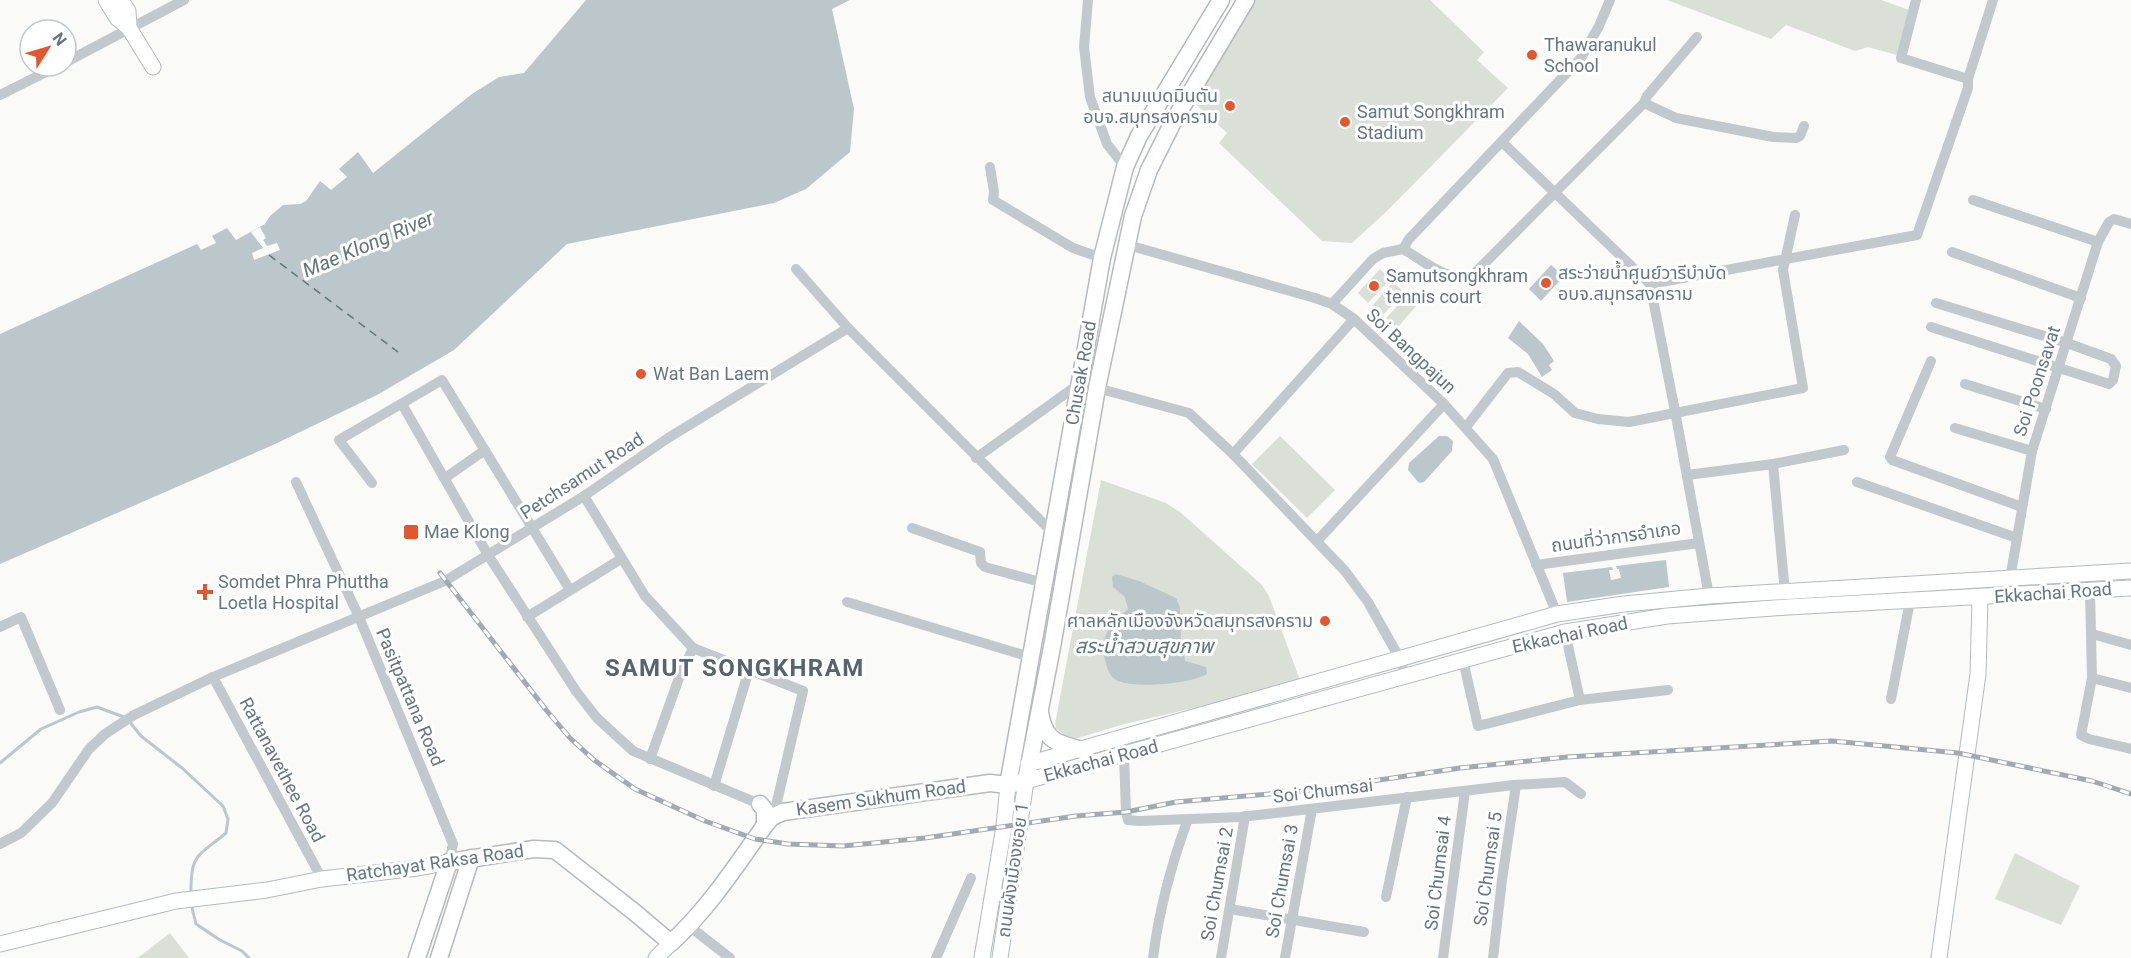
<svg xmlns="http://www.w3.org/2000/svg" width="2131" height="958" font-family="Roboto,'Noto Sans Thai',sans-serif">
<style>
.green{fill:#dadfd7}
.water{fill:#bbc7cb}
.pier{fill:#fafaf8}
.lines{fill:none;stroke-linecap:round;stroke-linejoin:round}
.stream{stroke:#bbc7cb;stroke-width:3}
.ferry{stroke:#60757c;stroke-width:1.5;stroke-dasharray:8 6;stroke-linecap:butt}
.secondary-casing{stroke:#b3babf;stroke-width:17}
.primary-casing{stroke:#b5babe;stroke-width:19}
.street{stroke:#c3c8cc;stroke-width:10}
.secondary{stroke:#fff;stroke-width:15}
.primary{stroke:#fff;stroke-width:16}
.rail-casing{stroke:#a2aab0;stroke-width:5}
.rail{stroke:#fff;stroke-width:3;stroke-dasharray:9;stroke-linecap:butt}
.poi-dot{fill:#e4572e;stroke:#fff;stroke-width:2}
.labels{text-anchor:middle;stroke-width:6;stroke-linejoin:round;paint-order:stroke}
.poi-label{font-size:18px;fill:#657683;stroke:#fff;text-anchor:start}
.street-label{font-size:18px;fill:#657683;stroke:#fff}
.water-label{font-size:20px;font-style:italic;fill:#60757c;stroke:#fff}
.district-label{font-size:24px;font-weight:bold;letter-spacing:1.5px;fill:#57646e;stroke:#fff}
</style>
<rect width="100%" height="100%" fill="#fafaf8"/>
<g class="green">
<path d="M 1246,0 L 1430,0 L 1484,52 L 1477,60 L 1508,88 L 1387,211 L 1352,243 L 1322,241 L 1219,143 L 1227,133 L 1188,97 Z"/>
<path d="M 1667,0 L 1881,0 L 1912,11 L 1900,56 L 1868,47 L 1855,51 L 1786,25 L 1771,39 Z"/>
<path d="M 1380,269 L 1390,279 L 1368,303 L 1358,293 Z"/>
<path d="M 1393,282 L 1404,292 L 1382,316 L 1372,306 Z"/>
<path d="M 1408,295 L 1418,304 L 1397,328 L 1386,318 Z"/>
<path d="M 1280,436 L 1335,490 L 1307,518 L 1252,464 Z"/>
<path d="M 1101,480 L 1166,503 L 1180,512 L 1262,585 L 1269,596 L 1301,683 L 1121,725 L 1075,739 L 1065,736 L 1056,728 L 1055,724 Z"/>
<path d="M 2015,853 L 2080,886 L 2061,925 L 1995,899 Z"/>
<path d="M 170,933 L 189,958 L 136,958 L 139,957 Z"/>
</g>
<g class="water">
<path d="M 586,0 L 850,0 L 832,9 L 854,109 L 850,152 L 806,189 L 774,203 L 567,244 L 454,350 L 377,395 L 273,445 L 0,564 L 0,334 L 197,244 L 201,250 L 216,243 L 212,236 L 227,228 L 236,240 L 265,224 L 270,216 L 283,205 L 300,204 L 306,201 L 320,181 L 331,190 L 347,177 L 339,169 L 358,152 L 373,173 L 472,94 L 499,77 L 524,73 Z"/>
<path d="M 1551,265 L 1564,276 L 1541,301 L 1529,289 Z"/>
<path d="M 1519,321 L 1543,344 L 1554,361 L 1549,365 L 1552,370 L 1542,377 L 1528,354 L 1508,338 Z"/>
<path d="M 1439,436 L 1447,436 L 1453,441 L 1452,451 L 1424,482 L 1419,483 L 1408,470 L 1409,463 Z"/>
<path d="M 1666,560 L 1669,587 L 1567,602 L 1563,573 L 1612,567 L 1613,570 L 1609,570 L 1611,580 L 1621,578 L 1619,569 L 1617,569 L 1616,566 Z"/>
<path d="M 1116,574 L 1139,581 L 1176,598 L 1180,607 L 1181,639 L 1185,661 L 1206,667 L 1207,674 C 1191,684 1132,689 1116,680 C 1109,676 1107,667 1105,660 C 1099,637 1111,623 1128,609 L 1125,597 L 1113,587 L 1112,577 Z"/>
</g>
<path class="pier" d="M 260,227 L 266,238 L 263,240 L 267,246 L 277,243 L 280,250 L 254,260 L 252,253 L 263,248 L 251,232 Z"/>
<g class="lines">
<g class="stream">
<path d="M 129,721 L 141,736 L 182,768 L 223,806 L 228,819 L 226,833 C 197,857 190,854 191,895"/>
<path d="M 0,763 L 41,729 L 79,712 L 97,707 L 124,717"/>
<path d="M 191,904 L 196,924 L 220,940 L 242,951 L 249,958"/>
</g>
<path class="ferry" d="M 269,255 L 398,352"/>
<g class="secondary-casing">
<g id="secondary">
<path d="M 106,0 L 117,18 L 129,28 L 153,67"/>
<path d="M 121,0 L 128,11 L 129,28"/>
<path d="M 1028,764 L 1557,614 L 1624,604 L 1709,596 L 2131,571"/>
<path d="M 0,944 L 176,901 L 267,890 L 322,879 L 418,868 L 449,862"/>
<path d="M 656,958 L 671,943"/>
<path d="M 982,958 L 1004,826 L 1008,785"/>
<path d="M 1000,958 L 1026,781 L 1565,632 L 1667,616 L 1788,607 L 2131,588"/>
<path d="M 1939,958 L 1978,674 L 1980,598"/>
</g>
</g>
<g class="primary-casing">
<g id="primary">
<path d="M 1040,713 C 1045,741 1056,743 1082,750"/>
<path d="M 1008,785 L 1102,258 L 1125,167 L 1139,136 L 1221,0"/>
<path d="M 760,804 L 765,810 L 765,825"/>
<path d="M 417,958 L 449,862 L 534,849 L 555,850 L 633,911 L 671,943 C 708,909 736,866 765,825 L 772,817 L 783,812 L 990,783 L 1008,785 L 1026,781 L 1052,647 L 1097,388 L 1133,216 L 1149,170 L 1173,122 L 1246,0"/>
<path d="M 439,958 L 471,858"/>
</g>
</g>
<g class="street">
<path d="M 1088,0 L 1084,47 L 1090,97 L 1107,144 L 1125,167"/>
<path d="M 1916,0 L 1901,58 L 1968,79"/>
<path d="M 66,62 L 184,0"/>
<path d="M 0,95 L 58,66"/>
<path d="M 1644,103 L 1676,118 L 1773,137 L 1796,138 L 1800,136 L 1804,126"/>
<path d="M 1502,142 L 1650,284 L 1675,411 L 1709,596"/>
<path d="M 990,167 L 994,192 L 993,200 L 1073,248 L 1102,258"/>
<path d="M 1973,200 L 2098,242"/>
<path d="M 1128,245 L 1315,298 L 1332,304 L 1354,319 L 1444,404 L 1493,459 L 1557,614"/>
<path d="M 1403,249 L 1409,239 L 1581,58 L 1599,26 L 1610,0"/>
<path d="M 1952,252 L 2081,298"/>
<path d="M 796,269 L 848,328 L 1052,532"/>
<path d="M 1650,284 L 1917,235 L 1968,88 L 1968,79 L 1993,0"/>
<path d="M 1332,304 L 1373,259 L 1383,253 L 1403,249 C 1426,262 1445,281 1472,276 L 1644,103 L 1647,96 L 1697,37"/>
<path d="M 1931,327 L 2106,383 L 2109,384 L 2113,380 L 2116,366 L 2111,359 L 2067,343 L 1936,303"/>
<path d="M 1931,361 L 1890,457 L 1892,460 L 2022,507"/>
<path d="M 1965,384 L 2046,409"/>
<path d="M 1097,388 L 1189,413 L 1233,454 L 1345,571 L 1368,602 L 1400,659 L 1406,677"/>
<path d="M 402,404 L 488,555 L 576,691 L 597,718 L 633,751 L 764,806"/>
<path d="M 1466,427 L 1508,373 L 1518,372 L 1554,394 L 1575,413 L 1598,419 L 1629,422 L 1803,388 L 1783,270 L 1795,215"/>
<path d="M 1955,428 L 2032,451"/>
<path d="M 1233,454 L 1354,319"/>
<path d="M 976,458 L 1079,384"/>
<path d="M 1773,464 L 1785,593"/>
<path d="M 1687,475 L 1773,464 L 1844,450"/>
<path d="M 445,478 L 485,450"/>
<path d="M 296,482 L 359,617 L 453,844 L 449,862"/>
<path d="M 1857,482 L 2017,538"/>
<path d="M 372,483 L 339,440 L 442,380 L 570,590"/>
<path d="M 584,496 L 645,596 L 693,648 L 803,691 L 775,810"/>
<path d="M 912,528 L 980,552 L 981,563 L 985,567 L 1044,583"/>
<path d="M 1318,540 L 1444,404"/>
<path d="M 1536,565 L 1699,543"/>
<path d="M 2010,579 L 2032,451 L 2098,242 L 2109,222 L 2114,219 L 2131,224"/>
<path d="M 2090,591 L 2092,678 L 2081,735 L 2089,739 L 2131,749"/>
<path d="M 847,602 L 1030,657"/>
<path d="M 527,617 L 621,559"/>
<path d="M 0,627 L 21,617 L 60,710"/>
<path d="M 1565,632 L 1580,700"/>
<path d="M 2092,634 L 2131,645"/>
<path d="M 1463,660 L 1478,726 L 1580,700 L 1668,690"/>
<path d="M 213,677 L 322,879"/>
<path d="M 2092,678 L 2131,688"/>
<path d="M 1891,699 L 1911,596"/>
<path d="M 1124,755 L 1126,812 L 1128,820 L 1139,821 L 1241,817 L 1514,785 L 1565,782 L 1581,794"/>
<path d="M 650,759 L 679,678 L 693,648"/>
<path d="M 714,786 L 749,670"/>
<path d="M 0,844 L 21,833 L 52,803 L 89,749 L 105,734 L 134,715 L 213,677 L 445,581 L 584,496 L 668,438 L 848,328"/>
<path d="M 1386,897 L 1407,797"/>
<path d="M 1230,909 L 1364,932"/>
<path d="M 689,926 L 730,958"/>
<path d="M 936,958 L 971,878"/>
<path d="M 1153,958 C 1159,910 1171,865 1188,819"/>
<path d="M 1221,958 L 1245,816"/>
<path d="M 1285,958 L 1312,809"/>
<path d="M 1443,958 L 1465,791"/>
<path d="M 1493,958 L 1502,880 L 1516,785"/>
</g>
<use href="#secondary" class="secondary"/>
<use href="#primary" class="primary"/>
<g class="rail-casing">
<path id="rail" d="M 440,573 L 547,711 L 570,738 L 594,760 L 635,789 L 705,821 L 755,839 L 788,844 L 843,846 L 925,838 L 1076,816 L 1126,812 L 1176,802 L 1305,791 L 1460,768 L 1567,757 L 1832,741 L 1958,753 L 2092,781 L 2131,794"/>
</g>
<use href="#rail" class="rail"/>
</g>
<g class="poi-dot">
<circle cx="1532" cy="55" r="6"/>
<circle cx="1230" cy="106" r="6"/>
<circle cx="1345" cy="122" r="6"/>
<circle cx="1546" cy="283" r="6"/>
<circle cx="1374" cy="286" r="6"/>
<circle cx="641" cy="374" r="6"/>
<rect x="403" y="524" width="16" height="16" rx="3"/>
<path d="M202 583h6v6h6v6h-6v6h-6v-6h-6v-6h6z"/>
<circle cx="1325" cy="621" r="6"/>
</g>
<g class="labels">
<g class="poi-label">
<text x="1544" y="51">Thawaranukul<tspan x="1544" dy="21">School</tspan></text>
<text x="1218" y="102" text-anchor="end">สนามแบดมินตัน<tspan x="1218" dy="21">อบจ.สมุทรสงคราม</tspan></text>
<text x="1357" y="118">Samut Songkhram<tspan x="1357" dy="21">Stadium</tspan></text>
<text x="1558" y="279">สระว่ายน้ำศูนย์วารีบำบัด<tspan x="1558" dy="21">อบจ.สมุทรสงคราม</tspan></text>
<text x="1386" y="282">Samutsongkhram<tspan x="1386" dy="21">tennis court</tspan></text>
<text x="653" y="380">Wat Ban Laem</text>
<text x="424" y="538">Mae Klong</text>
<text x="218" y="588">Somdet Phra Phuttha<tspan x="218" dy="21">Loetla Hospital</tspan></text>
<text x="1313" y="627" text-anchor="end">ศาลหลักเมืองจังหวัดสมุทรสงคราม</text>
</g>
<g class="street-label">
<text transform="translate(1411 351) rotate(43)" y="6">Soi Bangpajun</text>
<text transform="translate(1081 373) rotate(-80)" y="6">Chusak Road</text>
<text transform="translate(2037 381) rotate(-72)" y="6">Soi Poonsavat</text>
<text transform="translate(582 476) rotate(-33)" y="6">Petchsamut Road</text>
<text transform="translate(1616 537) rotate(-8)" y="6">ถนนที่ว่าการอำเภอ</text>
<text transform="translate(2053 593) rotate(-4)" y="6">Ekkachai Road</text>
<text transform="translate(1570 635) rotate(-12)" y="6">Ekkachai Road</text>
<text transform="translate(410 697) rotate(67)" y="6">Pasitpattana Road</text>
<text transform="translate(1101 761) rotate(-15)" y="6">Ekkachai Road</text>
<text transform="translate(282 770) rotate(62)" y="6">Rattanavethee Road</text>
<text transform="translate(1323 791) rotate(-7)" y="6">Soi Chumsai</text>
<text transform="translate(881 798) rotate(-8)" y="6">Kasem Sukhum Road</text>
<text transform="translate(435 863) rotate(-8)" y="6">Ratchayat Raksa Road</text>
<text transform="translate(1488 869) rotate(-82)" y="6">Soi Chumsai 5</text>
<text transform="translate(1013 870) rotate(-82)" y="6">ถนนผังเมืองซอย 1</text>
<text transform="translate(1438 873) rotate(-83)" y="6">Soi Chumsai 4</text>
<text transform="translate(1282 881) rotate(-80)" y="6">Soi Chumsai 3</text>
<text transform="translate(1217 884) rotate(-80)" y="6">Soi Chumsai 2</text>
</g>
<g class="water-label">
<text transform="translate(368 244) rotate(-23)" y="7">Mae Klong River</text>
<text x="1144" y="653">สระน้ำสวนสุขภาพ</text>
</g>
<g class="district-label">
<text x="735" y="676">SAMUT SONGKHRAM</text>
</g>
</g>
<g transform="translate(48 48) rotate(53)"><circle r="28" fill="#ffffff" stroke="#c1c8cd" stroke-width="1.5"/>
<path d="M0-4.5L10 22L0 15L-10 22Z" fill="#e4572e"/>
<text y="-9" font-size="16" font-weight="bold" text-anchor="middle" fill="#657683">N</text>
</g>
</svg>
